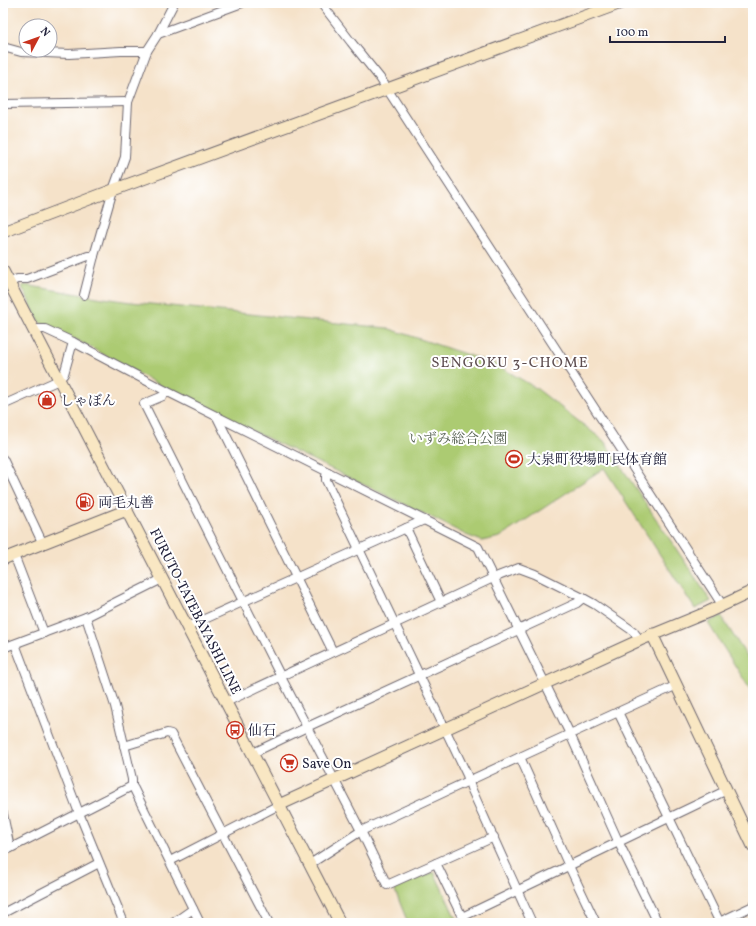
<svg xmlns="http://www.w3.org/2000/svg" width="756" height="926" font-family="Vollkorn,'Noto Serif JP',serif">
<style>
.green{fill:#accb72;stroke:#677656}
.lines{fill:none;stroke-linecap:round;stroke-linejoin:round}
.street-casing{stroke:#6c656d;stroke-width:10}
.secondary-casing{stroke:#6c656d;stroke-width:13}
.street{stroke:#fff;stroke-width:8}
.secondary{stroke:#f9e7c3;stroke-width:11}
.labels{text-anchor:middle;stroke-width:4;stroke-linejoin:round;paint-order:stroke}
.poi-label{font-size:14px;fill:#22223b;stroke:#fff;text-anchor:start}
.park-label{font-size:14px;fill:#525d4e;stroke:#fff}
.street-label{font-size:14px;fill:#22223b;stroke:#fff}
.neighbourhood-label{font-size:15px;letter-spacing:1px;fill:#5e4e50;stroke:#fff}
</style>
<rect width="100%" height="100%" fill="#fff"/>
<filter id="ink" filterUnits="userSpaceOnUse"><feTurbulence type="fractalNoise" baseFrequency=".025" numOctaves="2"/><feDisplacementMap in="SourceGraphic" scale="8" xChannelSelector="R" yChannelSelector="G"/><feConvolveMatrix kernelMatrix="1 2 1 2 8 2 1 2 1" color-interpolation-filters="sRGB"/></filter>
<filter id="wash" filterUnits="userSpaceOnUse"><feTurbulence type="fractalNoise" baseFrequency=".012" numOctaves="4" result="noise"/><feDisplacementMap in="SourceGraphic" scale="16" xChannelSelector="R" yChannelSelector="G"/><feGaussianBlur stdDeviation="0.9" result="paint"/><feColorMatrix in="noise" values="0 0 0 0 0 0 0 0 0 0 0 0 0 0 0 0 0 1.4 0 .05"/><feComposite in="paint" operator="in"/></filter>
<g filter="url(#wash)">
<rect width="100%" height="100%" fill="#f5e2c9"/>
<g class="green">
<path d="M 24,285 L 97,297 L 131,302 L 387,328 L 495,364 L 536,388 L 604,441 L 711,601 L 695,609 L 604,468 L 500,537 L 482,541 L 466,535 L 433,518 L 176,394 L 75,339 L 39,322 L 22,287 Z"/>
<path d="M 721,616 L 753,666 L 753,694 L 708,623 Z"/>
<path d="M 434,872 L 458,923 L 408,923 L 394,888 Z"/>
</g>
</g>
<g filter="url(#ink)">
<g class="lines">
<g class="street-casing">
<g id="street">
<path d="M 321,3 L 351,42 L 380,78 L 723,606"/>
<path d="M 158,34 L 242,3"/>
<path d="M 3,47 L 21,52 L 69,54 L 121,51 L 147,51"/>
<path d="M 3,104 L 128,102"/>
<path d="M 9,283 L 17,279 L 27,279 L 88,256 L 94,256"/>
<path d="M 84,295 L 94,256 L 113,190 L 125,157 L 128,102 L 147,51 L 158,34 L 174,3"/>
<path d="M 33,330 L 37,329 L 45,329 L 73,342 L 166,391 L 478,547 L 570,734 L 619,843 L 658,923"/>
<path d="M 166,391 L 163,396 L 144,404 L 281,677 L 361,831 L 387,885 L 494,837"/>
<path d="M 3,405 L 59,380 L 64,374 L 73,342"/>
<path d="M 217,417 L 333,652"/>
<path d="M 3,459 L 43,544"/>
<path d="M 328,472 L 326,476 L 326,480 L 467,775 L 471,788 L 532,923"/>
<path d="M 406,528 L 441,602"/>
<path d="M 14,555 L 44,633"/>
<path d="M 86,617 L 115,706 L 132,779 L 132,786 L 134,789 L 200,923"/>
<path d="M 187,627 L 424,520"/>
<path d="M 15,644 L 79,813 L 124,923"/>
<path d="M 3,648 L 86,617 L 162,579"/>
<path d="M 226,702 L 493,578 L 519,568 L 535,574 L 583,598 L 594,604 L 633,631 L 640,640"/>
<path d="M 618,712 L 720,923"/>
<path d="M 124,746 L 167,733 L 171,734 L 269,923"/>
<path d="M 253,753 L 307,727 L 577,603 L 583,598"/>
<path d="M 520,757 L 569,866 L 596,923"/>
<path d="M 3,814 L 10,848"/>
<path d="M 3,852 L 132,786"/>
<path d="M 170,861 L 279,805"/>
<path d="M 436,863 L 465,923"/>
<path d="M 310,864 L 361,831 L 520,757 L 677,685"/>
<path d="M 3,913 L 99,863"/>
<path d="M 462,917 L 727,790"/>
<path d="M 173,923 L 193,909"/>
<path d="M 717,923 L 753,906"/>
</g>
</g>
<g class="secondary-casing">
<g id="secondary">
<path d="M 3,232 L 113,190 L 621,3"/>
<path d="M 3,271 L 340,923"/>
<path d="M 3,559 L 127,510"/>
<path d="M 652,634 L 753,846"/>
<path d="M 279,805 L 640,640 L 708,612 L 753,591"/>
</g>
</g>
<use href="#street" class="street"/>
<use href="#secondary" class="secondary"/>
</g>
</g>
<defs>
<g id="shop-ring" transform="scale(0.9)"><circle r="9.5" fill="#fff" stroke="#c8321e" stroke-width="1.5"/><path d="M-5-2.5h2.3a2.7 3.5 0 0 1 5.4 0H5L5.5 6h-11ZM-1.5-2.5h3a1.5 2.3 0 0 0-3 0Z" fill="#c8321e"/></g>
<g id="stadium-ring" transform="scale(0.9)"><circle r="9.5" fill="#fff" stroke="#c8321e" stroke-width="1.5"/><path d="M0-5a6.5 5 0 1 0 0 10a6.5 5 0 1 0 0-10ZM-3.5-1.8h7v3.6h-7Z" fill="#c8321e"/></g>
<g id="fuel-ring" transform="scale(0.9)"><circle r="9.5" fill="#fff" stroke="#c8321e" stroke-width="1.5"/><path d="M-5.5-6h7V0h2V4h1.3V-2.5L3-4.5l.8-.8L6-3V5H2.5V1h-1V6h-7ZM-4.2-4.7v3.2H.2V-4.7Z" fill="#c8321e"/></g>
<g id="bus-ring" transform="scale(0.9)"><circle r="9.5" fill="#fff" stroke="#c8321e" stroke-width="1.5"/><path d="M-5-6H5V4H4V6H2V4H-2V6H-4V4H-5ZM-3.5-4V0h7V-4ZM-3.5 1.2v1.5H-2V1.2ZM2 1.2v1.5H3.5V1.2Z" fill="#c8321e"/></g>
<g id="supermarket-ring" transform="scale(0.9)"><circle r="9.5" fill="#fff" stroke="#c8321e" stroke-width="1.5"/><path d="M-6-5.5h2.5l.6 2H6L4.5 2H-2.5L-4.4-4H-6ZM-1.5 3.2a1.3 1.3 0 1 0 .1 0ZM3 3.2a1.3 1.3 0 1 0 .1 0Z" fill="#c8321e"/></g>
</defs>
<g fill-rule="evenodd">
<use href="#shop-ring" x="47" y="400"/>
<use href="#stadium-ring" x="514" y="459"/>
<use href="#fuel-ring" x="85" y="502"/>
<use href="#bus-ring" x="235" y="730"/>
<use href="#supermarket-ring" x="289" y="763"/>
</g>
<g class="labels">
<g class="poi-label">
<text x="60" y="405">しゃぼん</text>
<text x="527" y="464">大泉町役場町民体育館</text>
<text x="98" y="507">両毛丸善</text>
<text x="248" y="735">仙石</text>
<text x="302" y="768">Save On</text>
</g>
<g class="park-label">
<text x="458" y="443">いずみ総合公園</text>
</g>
<g class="street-label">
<text transform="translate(196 611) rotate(63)" y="5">FURUTO-TATEBAYASHI LINE</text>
</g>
<g class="neighbourhood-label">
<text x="510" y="367">SENGOKU 3-CHOME</text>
</g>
</g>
<rect width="756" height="926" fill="none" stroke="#fff" stroke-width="16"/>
<g transform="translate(38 38) rotate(49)"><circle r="19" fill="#ffffff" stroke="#a7a7b1"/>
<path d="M0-3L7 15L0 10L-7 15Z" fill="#c8321e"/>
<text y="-6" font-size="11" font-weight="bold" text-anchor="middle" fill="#22223b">N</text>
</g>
<path d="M610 36v6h115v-6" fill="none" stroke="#22223b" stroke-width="2"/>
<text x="616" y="36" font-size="12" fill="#22223b" stroke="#ffffff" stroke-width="3" paint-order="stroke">100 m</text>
</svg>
